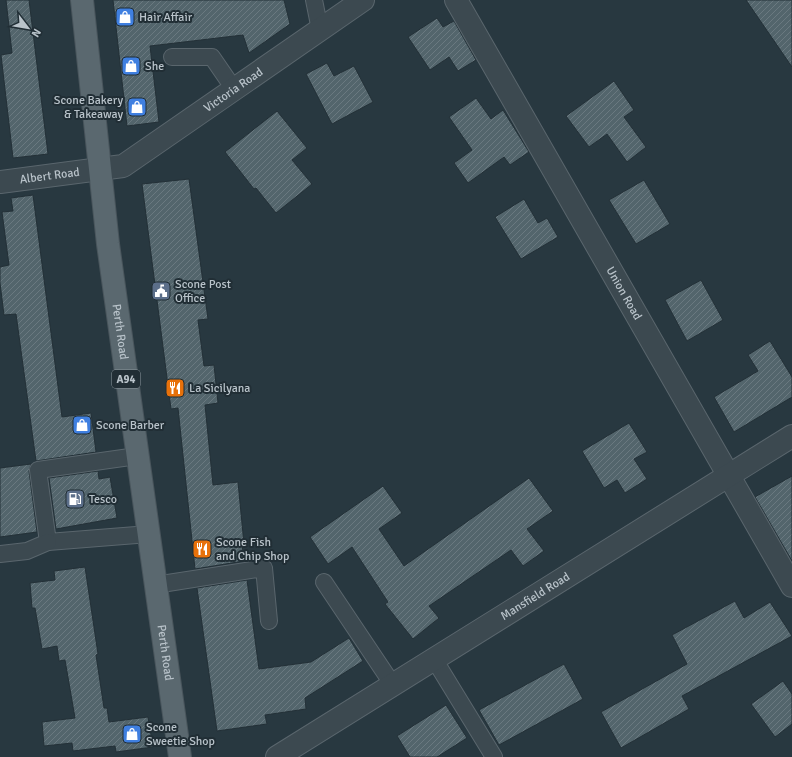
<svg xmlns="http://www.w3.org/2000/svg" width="792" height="757" font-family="Signika,sans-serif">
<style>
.building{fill:url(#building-hatch);stroke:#233037}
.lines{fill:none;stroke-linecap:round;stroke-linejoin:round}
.lane-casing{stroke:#5a666d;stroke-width:18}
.street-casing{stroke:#5a666d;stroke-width:24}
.primary-casing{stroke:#49555c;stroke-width:24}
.lane{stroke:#3c4950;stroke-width:16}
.street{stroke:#3c4950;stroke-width:22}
.primary{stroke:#5a686f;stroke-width:22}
.labels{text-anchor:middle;stroke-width:4;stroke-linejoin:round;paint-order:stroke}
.shield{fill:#212e35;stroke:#8b969d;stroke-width:1}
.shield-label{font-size:11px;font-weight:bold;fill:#b9c3ca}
.poi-label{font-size:12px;fill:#b9c3ca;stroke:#212e35;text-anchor:start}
.street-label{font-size:12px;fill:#b9c3ca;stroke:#212e35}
</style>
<defs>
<pattern id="building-hatch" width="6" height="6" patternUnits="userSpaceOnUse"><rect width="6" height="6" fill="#53656c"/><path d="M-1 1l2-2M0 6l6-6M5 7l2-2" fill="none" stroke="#6a7980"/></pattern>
</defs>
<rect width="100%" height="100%" fill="#283840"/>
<g class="building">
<path d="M 6,0 L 29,0 L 48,154 L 13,158 L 1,55 L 12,53 Z"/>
<path d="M 113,0 L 284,0 L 290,24 L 249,53 L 243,35 L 150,46 L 159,122 L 127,126 Z"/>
<path d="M 746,0 L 792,0 L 792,67 Z"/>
<path d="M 437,18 L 443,27 L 454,21 L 476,60 L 458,71 L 449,57 L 430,70 L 408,37 Z"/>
<path d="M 327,63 L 334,76 L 354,66 L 373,102 L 332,124 L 306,74 Z"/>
<path d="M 614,81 L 634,110 L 624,117 L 646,147 L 627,162 L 607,134 L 589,147 L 566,116 Z"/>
<path d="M 476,98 L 491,119 L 503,110 L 529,152 L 510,165 L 504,157 L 468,183 L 454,163 L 472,150 L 449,117 Z"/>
<path d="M 277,111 L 307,148 L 292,160 L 312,184 L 276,213 L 256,188 L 254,189 L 225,152 Z"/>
<path d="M 189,179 L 208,319 L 198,320 L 204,366 L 214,365 L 218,403 L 205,405 L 213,485 L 238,482 L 244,544 L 242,544 L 244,561 L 195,569 L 178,408 L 171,409 L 142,184 Z"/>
<path d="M 644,180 L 670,224 L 636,244 L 609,200 Z"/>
<path d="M 33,195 L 62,417 L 91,413 L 96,452 L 36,461 L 16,314 L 4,315 L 0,283 L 0,267 L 9,265 L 2,212 L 13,211 L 11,198 Z"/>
<path d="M 524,199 L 538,223 L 547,218 L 558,237 L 521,259 L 495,217 Z"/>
<path d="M 701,280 L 723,320 L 687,341 L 665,300 Z"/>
<path d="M 770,341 L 792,377 L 792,397 L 734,432 L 714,397 L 758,371 L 748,355 Z"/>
<path d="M 629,423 L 647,452 L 634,459 L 647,479 L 625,493 L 617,480 L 604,488 L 582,451 Z"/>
<path d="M 31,464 L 29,471 L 37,532 L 0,537 L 0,468 Z"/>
<path d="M 98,471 L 99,479 L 110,477 L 117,518 L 56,529 L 49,478 Z"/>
<path d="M 792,476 L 792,561 L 755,497 Z"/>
<path d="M 529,478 L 553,511 L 527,529 L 544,551 L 523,566 L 511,550 L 429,606 L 439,618 L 413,639 L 385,604 L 388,602 L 352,547 L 328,564 L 310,537 L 383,486 L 402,513 L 379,529 L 404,566 Z"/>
<path d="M 85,567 L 98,654 L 96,655 L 104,708 L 107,708 L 109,722 L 148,717 L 153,747 L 116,752 L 115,746 L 73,751 L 72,743 L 44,746 L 42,722 L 75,718 L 65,660 L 59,661 L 57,646 L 42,649 L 35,608 L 32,608 L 30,583 L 55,580 L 54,571 Z"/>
<path d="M 247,580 L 259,669 L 311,662 L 349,638 L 363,661 L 305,698 L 306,709 L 265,715 L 267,724 L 217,731 L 197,588 Z"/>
<path d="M 735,601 L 744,618 L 770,602 L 792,636 L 682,696 L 689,709 L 621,748 L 601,712 L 687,664 L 672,635 Z"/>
<path d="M 564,664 L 583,699 L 499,745 L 479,710 Z"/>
<path d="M 783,681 L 792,694 L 792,724 L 775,737 L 751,704 Z"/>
<path d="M 446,705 L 467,738 L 437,757 L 410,757 L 397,736 Z"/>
</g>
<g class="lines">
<g class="lane-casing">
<g id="lane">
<path d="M 314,0 L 320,30"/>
<path d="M 172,57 L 212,57 L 234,89"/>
<path d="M 137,456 L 38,470 L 48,542 L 149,534"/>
<path d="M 0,554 L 27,551 L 48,542"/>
<path d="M 324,582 L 393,685"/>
<path d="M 155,585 L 264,568 L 269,621"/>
<path d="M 434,659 L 494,757"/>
</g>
</g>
<g class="street-casing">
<g id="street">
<path id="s1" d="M 456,0 L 792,586"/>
<path id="s2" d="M 0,182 L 123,166 L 363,0"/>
<path id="s3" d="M 277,757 L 792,436"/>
</g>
</g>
<g class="primary-casing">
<g id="primary">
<path id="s4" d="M 82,0 L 108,244 L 180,757"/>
</g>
</g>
<use href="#lane" class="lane"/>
<use href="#street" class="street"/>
<use href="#primary" class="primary"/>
</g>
<defs>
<g id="shop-square" transform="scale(1)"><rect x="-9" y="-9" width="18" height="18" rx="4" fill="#3f7fe0" stroke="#212e35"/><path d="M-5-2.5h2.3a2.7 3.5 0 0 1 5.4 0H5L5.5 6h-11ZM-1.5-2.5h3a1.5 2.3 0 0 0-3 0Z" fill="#fff"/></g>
<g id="civic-square" transform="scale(1)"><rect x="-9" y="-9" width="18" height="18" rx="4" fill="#5c6f8a" stroke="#212e35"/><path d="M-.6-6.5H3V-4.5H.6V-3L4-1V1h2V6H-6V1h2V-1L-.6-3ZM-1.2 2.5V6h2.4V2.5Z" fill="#fff"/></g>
<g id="restaurant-square" transform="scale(1)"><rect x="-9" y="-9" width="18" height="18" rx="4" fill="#e8710a" stroke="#212e35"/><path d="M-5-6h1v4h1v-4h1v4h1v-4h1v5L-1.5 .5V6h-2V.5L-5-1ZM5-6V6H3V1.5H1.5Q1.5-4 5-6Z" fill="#fff"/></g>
<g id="fuel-square" transform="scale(1)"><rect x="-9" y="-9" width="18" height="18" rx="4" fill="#5c6f8a" stroke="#212e35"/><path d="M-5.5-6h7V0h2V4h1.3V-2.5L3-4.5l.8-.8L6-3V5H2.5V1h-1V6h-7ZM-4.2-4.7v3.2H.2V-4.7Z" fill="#fff"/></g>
</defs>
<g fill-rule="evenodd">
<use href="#shop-square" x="125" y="17"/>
<use href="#shop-square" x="131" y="66"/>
<use href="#shop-square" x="137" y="107"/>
<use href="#civic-square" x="161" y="291"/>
<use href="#restaurant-square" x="175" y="388"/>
<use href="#shop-square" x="82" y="425"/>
<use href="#fuel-square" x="75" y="499"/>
<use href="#restaurant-square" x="202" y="549"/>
<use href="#shop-square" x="132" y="734"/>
</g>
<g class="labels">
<rect class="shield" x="112" y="370" width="28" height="18" rx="3"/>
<g class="shield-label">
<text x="126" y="383">A94</text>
</g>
<g class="poi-label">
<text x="139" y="21">Hair Affair</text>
<text x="145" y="70">She</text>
<text x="123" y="104" text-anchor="end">Scone Bakery<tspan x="123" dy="14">&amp; Takeaway</tspan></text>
<text x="175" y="288">Scone Post<tspan x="175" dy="14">Office</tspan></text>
<text x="189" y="392">La Sicilyana</text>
<text x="96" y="429">Scone Barber</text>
<text x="89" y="503">Tesco</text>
<text x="216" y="546">Scone Fish<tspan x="216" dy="14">and Chip Shop</tspan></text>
<text x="146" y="731">Scone<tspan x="146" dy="14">Sweetie Shop</tspan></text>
</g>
<g class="street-label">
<text dy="4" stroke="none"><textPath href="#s2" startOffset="258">Victoria Road</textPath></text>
<text dy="4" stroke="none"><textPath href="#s2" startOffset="50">Albert Road</textPath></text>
<text dy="4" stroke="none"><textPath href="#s1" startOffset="338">Union Road</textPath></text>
<text dy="4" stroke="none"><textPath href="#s4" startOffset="334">Perth Road</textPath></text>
<text dy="4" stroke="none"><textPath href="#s3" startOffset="304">Mansfield Road</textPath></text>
<text dy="4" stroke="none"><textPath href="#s4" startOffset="658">Perth Road</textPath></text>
</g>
</g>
<g transform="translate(28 28) rotate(121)" stroke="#212e35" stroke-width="3" paint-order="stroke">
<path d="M0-3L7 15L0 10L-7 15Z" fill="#b9c3ca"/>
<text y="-6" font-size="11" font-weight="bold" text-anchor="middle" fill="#b9c3ca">N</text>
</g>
</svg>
